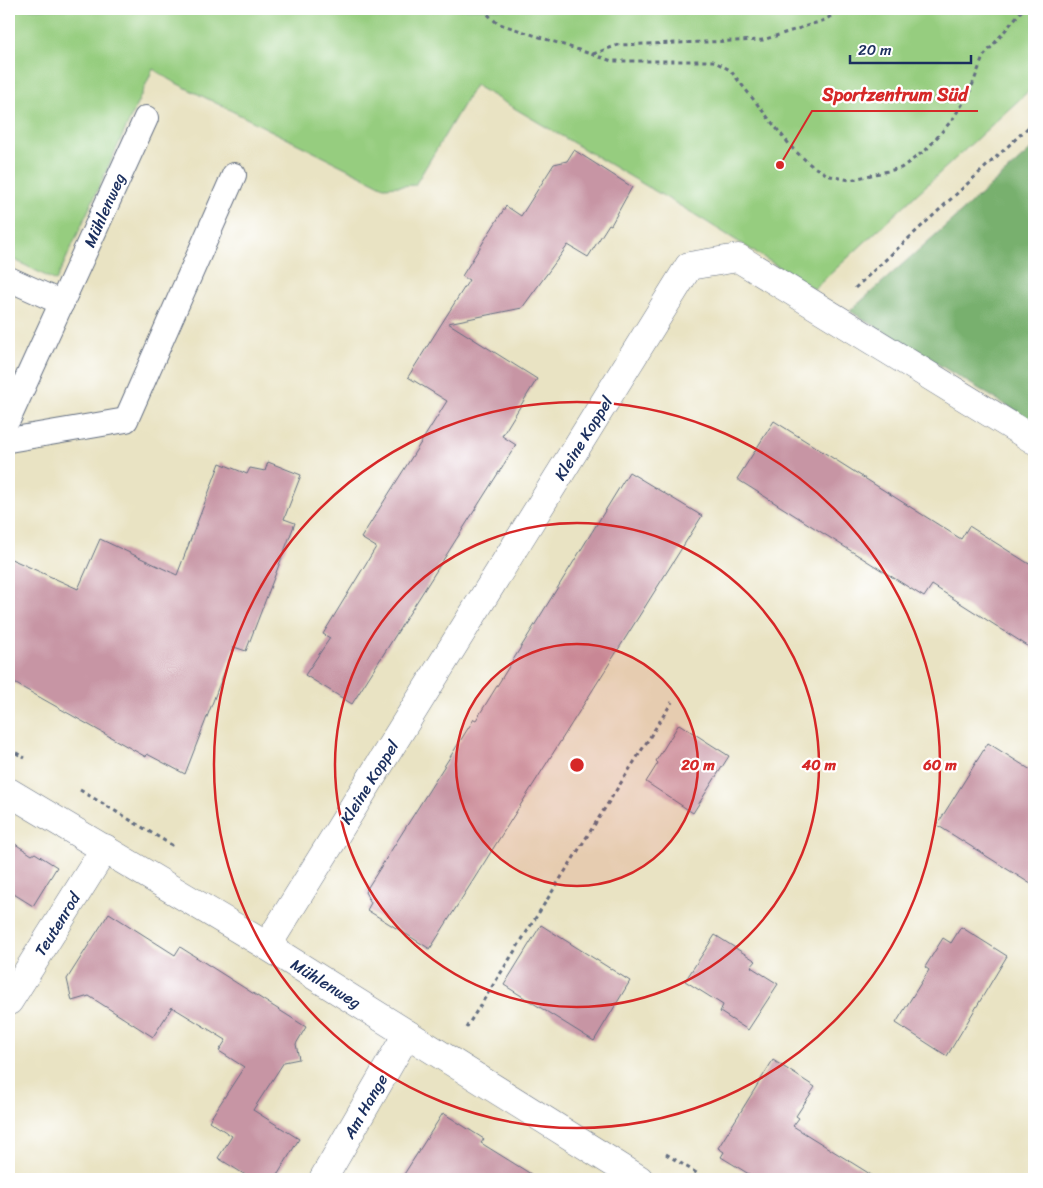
<svg xmlns="http://www.w3.org/2000/svg" width="1043" height="1188" font-family="Sriracha,sans-serif">
<style>
.green{fill:#96cd7f;stroke:#587e6e}
.forest{fill:#78b06e;stroke:#4a7066}
.building{fill:#c795a4}
.lines{fill:none;stroke-linecap:round;stroke-linejoin:round}
.lane-casing{stroke:#636e81;stroke-width:26}
.street-casing{stroke:#636e81;stroke-width:29}
.secondary-casing{stroke:#636e81;stroke-width:29}
.path{stroke:#636e81;stroke-width:3;stroke-dasharray:4 4;stroke-linecap:butt}
.lane{stroke:#fff;stroke-width:24}
.street{stroke:#fff;stroke-width:28}
.secondary{stroke:#fff;stroke-width:28}
.ring{fill:none;stroke:#d62828;stroke-width:2.5}
.labels{text-anchor:middle;stroke-width:4.5;stroke-linejoin:round;paint-order:stroke}
.street-label{font-size:16px;fill:#1b2f5e;stroke:#fff}
.centre{fill:#d62828;stroke:#fff;stroke-width:2.5}
.ring-label{font-size:15px;text-anchor:middle;font-weight:bold;fill:#d62828;stroke:#fff;stroke-width:4.5;stroke-linejoin:round;paint-order:stroke}
.leader{fill:none;stroke:#d62828;stroke-width:2}
.callout-dot{fill:#d62828;stroke:#fff;stroke-width:2}
.callout-label{font-size:18px;text-anchor:middle;font-weight:bold;fill:#d62828;stroke:#fff;stroke-width:4.5;stroke-linejoin:round;paint-order:stroke}
</style>
<rect width="100%" height="100%" fill="#fff"/>
<filter id="ink" filterUnits="userSpaceOnUse"><feTurbulence type="fractalNoise" baseFrequency=".02" numOctaves="2"/><feDisplacementMap in="SourceGraphic" scale="10" xChannelSelector="R" yChannelSelector="G"/><feConvolveMatrix kernelMatrix="1 2 1 2 8 2 1 2 1" color-interpolation-filters="sRGB"/></filter>
<filter id="wash" filterUnits="userSpaceOnUse"><feTurbulence type="fractalNoise" baseFrequency=".0096" numOctaves="4" result="noise"/><feDisplacementMap in="SourceGraphic" scale="20" xChannelSelector="R" yChannelSelector="G"/><feGaussianBlur stdDeviation="1.12" result="paint"/><feColorMatrix in="noise" values="0 0 0 0 0 0 0 0 0 0 0 0 0 0 0 0 0 1.4 0 .05"/><feComposite in="paint" operator="in"/></filter>
<g filter="url(#wash)">
<rect width="100%" height="100%" fill="#e9e3c3"/>
<path class="green" d="M 9,9 L 1034,9 L 1034,86 L 814,289 L 694,214 L 475,85 L 415,185 L 384,187 L 170,80 L 153,69 L 56,281 L 9,257 Z"/>
<path class="forest" d="M 1033,148 L 1034,150 L 1034,422 L 850,311 Z"/>
<g id="blocks">
<g class="building">
<path d="M 574,150 L 632,187 L 611,225 L 609,224 L 588,257 L 568,245 L 522,308 L 448,323 L 537,379 L 502,436 L 516,445 L 352,704 L 305,675 L 330,638 L 323,634 L 376,547 L 361,538 L 447,401 L 408,377 L 469,280 L 462,276 L 506,206 L 521,216 L 554,164 L 567,161 Z"/>
<path d="M 774,421 L 961,539 L 969,526 L 1034,567 L 1034,650 L 932,585 L 924,597 L 737,479 Z"/>
<path d="M 268,462 L 301,475 L 284,519 L 295,523 L 246,651 L 234,647 L 185,774 L 147,754 L 146,757 L 9,680 L 9,558 L 78,589 L 100,539 L 177,575 L 220,463 L 247,474 L 250,468 L 265,471 Z"/>
<path d="M 629,472 L 702,516 L 430,949 L 367,910 L 371,903 L 365,892 L 474,719 L 476,720 Z"/>
<path d="M 679,724 L 729,756 L 693,813 L 646,782 L 658,763 L 656,761 Z"/>
<path d="M 988,743 L 1034,772 L 1034,886 L 937,825 Z"/>
<path d="M 9,840 L 32,855 L 35,853 L 57,867 L 33,906 L 9,891 Z"/>
<path d="M 109,913 L 175,955 L 180,947 L 306,1027 L 296,1044 L 299,1059 L 284,1062 L 253,1110 L 299,1139 L 275,1179 L 252,1179 L 218,1158 L 232,1136 L 209,1121 L 244,1067 L 219,1051 L 226,1040 L 172,1007 L 153,1037 L 89,996 L 72,1001 L 67,979 Z"/>
<path d="M 541,925 L 630,981 L 594,1041 L 504,985 Z"/>
<path d="M 961,927 L 1007,956 L 947,1056 L 896,1023 L 929,970 L 925,967 L 943,938 L 951,943 Z"/>
<path d="M 715,935 L 756,961 L 751,967 L 778,984 L 748,1030 L 720,1012 L 723,1005 L 685,981 Z"/>
<path d="M 773,1060 L 815,1087 L 796,1116 L 799,1118 L 793,1126 L 878,1179 L 757,1179 L 721,1157 L 724,1152 L 718,1148 Z"/>
<path d="M 443,1113 L 484,1139 L 481,1143 L 539,1179 L 401,1179 Z"/>
</g>
</g>
</g>
<g filter="url(#ink)">
<use href="#blocks" fill-opacity="0" stroke="#636e81" stroke-width="1"/>
<g class="lines">
<g class="lane-casing">
<g id="lane">
<path d="M 9,279 L 62,303"/>
<path d="M 9,418 L 146,118"/>
<path d="M 9,440 L 126,420 L 234,175"/>
</g>
</g>
<g class="street-casing">
<g id="street">
<path d="M 267,946 L 689,266 L 738,258 L 1034,440"/>
<path d="M 9,1001 L 105,848"/>
<path d="M 323,1179 L 407,1034"/>
</g>
</g>
<g class="secondary-casing">
<path id="secondary" d="M 9,792 L 267,946 L 639,1179"/>
</g>
<g class="path">
<path d="M 482,9 L 497,23 L 612,61 L 713,61 L 730,70 L 793,149 L 812,166 L 830,176 L 850,180 L 901,168 L 927,149 L 952,120 L 969,94 L 983,57 L 1023,9"/>
<path d="M 593,54 L 618,45 L 763,40 L 825,20 L 841,9"/>
<path d="M 855,288 L 1034,122"/>
<path d="M 9,749 L 25,758"/>
<path d="M 80,790 L 175,847"/>
<path d="M 466,1028 L 672,702"/>
<path d="M 666,1154 L 706,1179"/>
</g>
<use href="#lane" class="lane"/>
<use href="#street" class="street"/>
<use href="#secondary" class="secondary"/>
</g>
</g>
<circle cx="577" cy="765" r="121" fill="#d62828" fill-opacity=".12"/>
<g class="ring">
<circle cx="577" cy="765" r="121"/>
<circle cx="577" cy="765" r="242"/>
<circle cx="577" cy="765" r="363"/>
</g>
<g class="labels">
<g class="street-label">
<text transform="translate(104 210) rotate(-66)" y="6">Mühlenweg</text>
<text transform="translate(583 438) rotate(-58)" y="6">Kleine Koppel</text>
<text transform="translate(369 782) rotate(-58)" y="6">Kleine Koppel</text>
<text transform="translate(57 924) rotate(-58)" y="6">Teutenrod</text>
<text transform="translate(326 983) rotate(32)" y="6">Mühlenweg</text>
<text transform="translate(365 1106) rotate(-60)" y="6">Am Hange</text>
</g>
</g>
<circle cx="577" cy="765" r="8" class="centre"/>
<g class="ring-label">
<text x="698" y="770">20 m</text>
<text x="819" y="770">40 m</text>
<text x="940" y="770">60 m</text>
</g>
<path class="leader" d="M780 165L812 111H978"/>
<circle class="callout-dot" cx="780" cy="165" r="5"/>
<g class="callout-label">
<text x="895" y="101">Sportzentrum Süd</text>
</g>
<rect width="1043" height="1188" fill="none" stroke="#fff" stroke-width="30"/>
<path d="M850 55v8h121v-8" fill="none" stroke="#1b2f5e" stroke-width="2.5"/>
<text x="858" y="55" font-size="15" fill="#1b2f5e" stroke="#ffffff" stroke-width="4" paint-order="stroke">20 m</text>
</svg>
